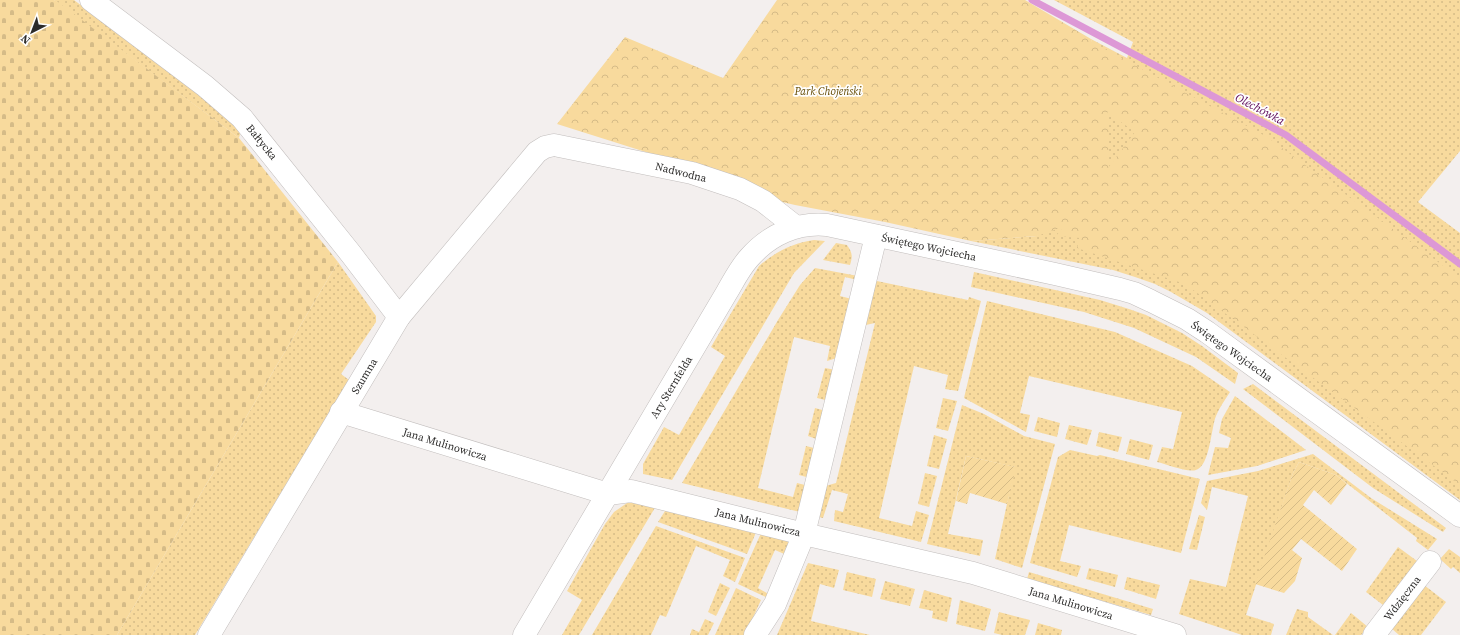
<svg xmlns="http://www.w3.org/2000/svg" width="1460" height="635" font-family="'Source Serif 4',serif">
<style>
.grass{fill:url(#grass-dots)}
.forest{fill:url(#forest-crowns);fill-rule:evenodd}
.cemetery{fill:url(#cemetery-stones)}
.garden{fill:url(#garden-furrows)}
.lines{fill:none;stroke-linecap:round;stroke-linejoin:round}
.stream{stroke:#dd98d6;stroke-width:7}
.minor-casing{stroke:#c2bebd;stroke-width:23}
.minor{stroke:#fff;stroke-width:22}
.labels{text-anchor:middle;stroke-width:3.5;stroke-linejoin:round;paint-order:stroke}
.park-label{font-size:11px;font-style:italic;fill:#654b03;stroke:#fff}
.street-label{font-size:11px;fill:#2c2b2a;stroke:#fff}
.water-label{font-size:12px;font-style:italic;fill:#5e0b5b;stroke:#fff}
</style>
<defs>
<pattern id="grass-dots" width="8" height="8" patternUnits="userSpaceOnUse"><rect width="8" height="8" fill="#f8da9d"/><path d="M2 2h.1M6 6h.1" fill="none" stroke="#d5bb87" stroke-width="1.8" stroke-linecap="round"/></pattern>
<pattern id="forest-crowns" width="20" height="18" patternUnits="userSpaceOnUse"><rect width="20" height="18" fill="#f8da9d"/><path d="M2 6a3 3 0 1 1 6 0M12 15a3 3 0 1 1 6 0" fill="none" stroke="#d5bb87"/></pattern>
<pattern id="cemetery-stones" width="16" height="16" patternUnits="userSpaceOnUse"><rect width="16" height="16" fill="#f8da9d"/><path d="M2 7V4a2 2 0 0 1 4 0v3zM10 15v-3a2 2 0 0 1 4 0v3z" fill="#d5bb87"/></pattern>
<pattern id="garden-furrows" width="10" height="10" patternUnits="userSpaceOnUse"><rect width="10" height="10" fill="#f8da9d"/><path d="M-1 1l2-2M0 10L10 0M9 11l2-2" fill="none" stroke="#d5bb87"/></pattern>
</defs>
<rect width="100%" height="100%" fill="#f3efee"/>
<g class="grass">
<path d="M 54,0 L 74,0 L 208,101 L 241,130 L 239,138 Z"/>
<path d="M 1054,0 L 1460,0 L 1460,151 L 1418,202 L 1460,233 L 1460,500 L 1207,313 L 1171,292 L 1155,284 L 1135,277 L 1113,270 L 971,241 L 1037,236 L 1105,102 L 1091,39 L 1127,58 L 1133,42 Z"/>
<path d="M 814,240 L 825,241 L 794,273 L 672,480 L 643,474 L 643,464 L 664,427 L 679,435 L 725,356 L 711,347 L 759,266 C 775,252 793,243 814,240 Z"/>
<path d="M 836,243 L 847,245 C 852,252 853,256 850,265 L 823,260 Z"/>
<path d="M 338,262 L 376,316 L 376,322 L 341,374 L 349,380 L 195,635 L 117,635 Z"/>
<path d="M 815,268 L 858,276 L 857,280 L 845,277 L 840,296 L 852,299 L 840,357 L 827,361 L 830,346 L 794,337 L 758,488 L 793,497 L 797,483 L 809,486 L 800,512 L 682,483 L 778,320 L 800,285 Z"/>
<path d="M 974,272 L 1100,300 L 1129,309 L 1146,315 L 1182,333 L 1202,346 L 1238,373 L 1235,384 L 1196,357 L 1134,328 L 1084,312 L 971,287 Z"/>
<path d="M 872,280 L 968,300 L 969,297 L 981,301 L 958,391 L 945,389 L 948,375 L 914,366 L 879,518 L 912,526 L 916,511 L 929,515 L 921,542 L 834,521 L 835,510 L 843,512 L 848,494 L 832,490 L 823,518 L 815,516 L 822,487 L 836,483 L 875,323 L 861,326 Z"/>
<path d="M 987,301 L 1115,332 L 1192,366 L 1230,392 C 1225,400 1219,408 1216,416 C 1211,428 1210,466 1196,470 C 1188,473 1166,464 1157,462 L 1162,447 L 1173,449 L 1182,412 L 1029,376 L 1020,413 L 1030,415 L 1026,432 L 964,398 Z"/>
<path d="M 825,368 L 836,370 L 829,401 L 817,398 Z"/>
<path d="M 1253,384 L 1446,528 L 1443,532 L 1373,488 L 1243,389 Z"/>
<path d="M 1235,396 L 1306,450 L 1257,466 L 1208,475 L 1215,447 L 1228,448 L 1231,438 L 1219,433 L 1222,419 Z"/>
<path d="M 943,398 L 957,401 L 948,431 L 936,428 Z"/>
<path d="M 962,405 L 984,414 L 1024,436 L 1055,444 L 1022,568 L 995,559 L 1015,467 L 966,456 L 948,534 L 983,540 L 980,556 L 927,544 Z"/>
<path d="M 815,408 L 826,411 L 819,440 L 808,436 Z"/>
<path d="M 1038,417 L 1060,423 L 1057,437 L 1034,431 Z"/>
<path d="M 1069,425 L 1092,430 L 1087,445 L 1065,439 Z"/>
<path d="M 1099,432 L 1122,437 L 1118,452 L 1096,446 Z"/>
<path d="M 934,435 L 947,439 L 939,469 L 927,466 Z"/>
<path d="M 1130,439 L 1153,445 L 1149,460 L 1126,454 Z"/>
<path d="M 806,446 L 818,449 L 810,478 L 799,475 Z"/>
<path d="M 1070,450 L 1097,456 L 1100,455 L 1200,479 L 1181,553 L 1069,525 L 1060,561 L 1081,566 L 1077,577 L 1030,563 L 1058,457 Z"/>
<path d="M 1313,454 L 1371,498 L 1437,539 L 1428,550 L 1416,541 L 1417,538 L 1336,475 L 1299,462 L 1293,473 L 1246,615 L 1274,624 L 1271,635 L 1242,635 L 1179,614 L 1190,579 L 1226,587 L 1248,496 L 1212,487 L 1207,510 L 1201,503 L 1207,481 L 1258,471 Z"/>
<path d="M 925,473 L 937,476 L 929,507 L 918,504 Z"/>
<path d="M 633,502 L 656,506 L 579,635 L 562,635 L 582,600 L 567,591 L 605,524 L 614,512 L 627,503 Z"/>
<path d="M 667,508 L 757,530 L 747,554 L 658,522 Z"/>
<path d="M 1199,515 L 1205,517 L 1197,550 L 1189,549 Z"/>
<path d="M 656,526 L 745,558 L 735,582 L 723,576 L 730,560 L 696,546 L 666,617 L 660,615 L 651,635 L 592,635 Z"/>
<path d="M 762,531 L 796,539 L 789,556 L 775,550 L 758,588 L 772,596 L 770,599 L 738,584 Z"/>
<path d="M 1398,547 L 1417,561 L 1383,605 L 1366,592 Z"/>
<path d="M 1449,549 L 1460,557 L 1460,573 L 1453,567 L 1451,569 L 1440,559 Z"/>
<path d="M 808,563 L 839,570 L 834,588 L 820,584 L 811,621 L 870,635 L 777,635 Z"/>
<path d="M 1089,568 L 1118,575 L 1115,587 L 1086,579 Z"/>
<path d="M 847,572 L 876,579 L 872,597 L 843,590 Z"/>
<path d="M 1029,572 L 1153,609 L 1151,615 L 1027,579 Z"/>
<path d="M 1127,577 L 1160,585 L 1156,599 L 1124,589 Z"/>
<path d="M 885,581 L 915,589 L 910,606 L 880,599 Z"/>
<path d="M 720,583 L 730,588 L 716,616 L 708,612 Z"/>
<path d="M 1424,585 L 1446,602 L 1421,635 L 1399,635 L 1391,628 Z"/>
<path d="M 736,588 L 761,600 L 745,635 L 715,635 Z"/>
<path d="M 924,590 L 952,598 L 947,622 L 932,618 L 933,611 L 919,608 Z"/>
<path d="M 960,600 L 991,609 L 985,631 L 956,624 Z"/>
<path d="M 1297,609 L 1308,612 L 1308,617 L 1333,635 L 1286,635 Z"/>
<path d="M 999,612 L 1030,620 L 1025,635 L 1002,635 L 994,633 Z"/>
<path d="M 1351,613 L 1368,627 L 1361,635 L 1335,635 Z"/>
<path d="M 705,619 L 714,623 L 708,635 L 690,635 L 692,629 L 699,632 Z"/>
<path d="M 1038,623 L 1062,630 L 1061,635 L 1035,635 Z"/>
</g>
<path class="forest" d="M 777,0 L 1025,0 L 1091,39 L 1092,42 L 1267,137 L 1460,278 L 1460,485 L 1185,284 L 1077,248 L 1080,238 L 1056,236 L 1063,227 L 1037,236 L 971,241 L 885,222 L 795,205 L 778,201 L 652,154 L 557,124 L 625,37 L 723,78 ZM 1107,112 L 1135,132 L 1108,168 L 1109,131 Z"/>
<path class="cemetery" d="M 0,0 L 54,0 L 58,2 L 239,138 L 338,262 L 117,635 L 0,635 Z"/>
<g class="garden">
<path d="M 966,456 L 1016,467 L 1007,504 L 970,493 L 967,504 L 956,501 Z"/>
<path d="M 1299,462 L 1336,475 L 1347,484 L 1331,505 L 1314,490 L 1303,505 L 1357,549 L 1342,571 L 1301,539 L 1292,550 L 1302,558 L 1295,581 L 1284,593 L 1255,584 L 1293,473 Z"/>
</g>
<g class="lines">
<path class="stream" d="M 1032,0 L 1286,135 L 1460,264"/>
<g class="minor-casing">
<g id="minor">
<path d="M 91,0 L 205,86 L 242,118 L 351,254 L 399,317"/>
<path d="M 341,412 L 608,494 L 631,491 L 804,534 L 973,573 L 1175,635"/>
<path d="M 209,635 L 399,317 L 537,152 L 545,147 L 554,145 L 692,173 L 740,189 L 763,201 L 796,227"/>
<path d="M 524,635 L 727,292 C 734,280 740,268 749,258 C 769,235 797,222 827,225 L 1055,274 L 1120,289 L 1134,293 L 1151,301 L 1187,319 L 1207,332 L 1460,516"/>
<path d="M 755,635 L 775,604 L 804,534 L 876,236"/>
<path d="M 1374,635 L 1430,562"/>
</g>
</g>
<use href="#minor" class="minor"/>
</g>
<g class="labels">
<g class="park-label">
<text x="828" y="95">Park Chojeński</text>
</g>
<g class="street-label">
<text transform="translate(262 142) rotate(51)" y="4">Bałtycka</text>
<text transform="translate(681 172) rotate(14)" y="4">Nadwodna</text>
<text transform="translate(929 247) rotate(12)" y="4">Świętego Wojciecha</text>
<text transform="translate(1232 351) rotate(35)" y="4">Świętego Wojciecha</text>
<text transform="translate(364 376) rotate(-59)" y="4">Szumna</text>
<text transform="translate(671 387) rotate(-59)" y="4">Ary Sternfelda</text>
<text transform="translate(445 444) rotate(17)" y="4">Jana Mulinowicza</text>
<text transform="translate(758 522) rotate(14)" y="4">Jana Mulinowicza</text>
<text transform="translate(1402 598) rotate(-53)" y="4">Wdzięczna</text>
<text transform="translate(1071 603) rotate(17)" y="4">Jana Mulinowicza</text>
</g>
<g class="water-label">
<text transform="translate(1260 109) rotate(28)" y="4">Olechówka</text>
</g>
</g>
<g transform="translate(32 32) rotate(222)" stroke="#ffffff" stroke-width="3" paint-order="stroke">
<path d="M0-3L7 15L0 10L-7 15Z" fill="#2c2b2a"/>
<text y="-6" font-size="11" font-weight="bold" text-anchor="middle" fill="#2c2b2a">N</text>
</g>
</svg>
